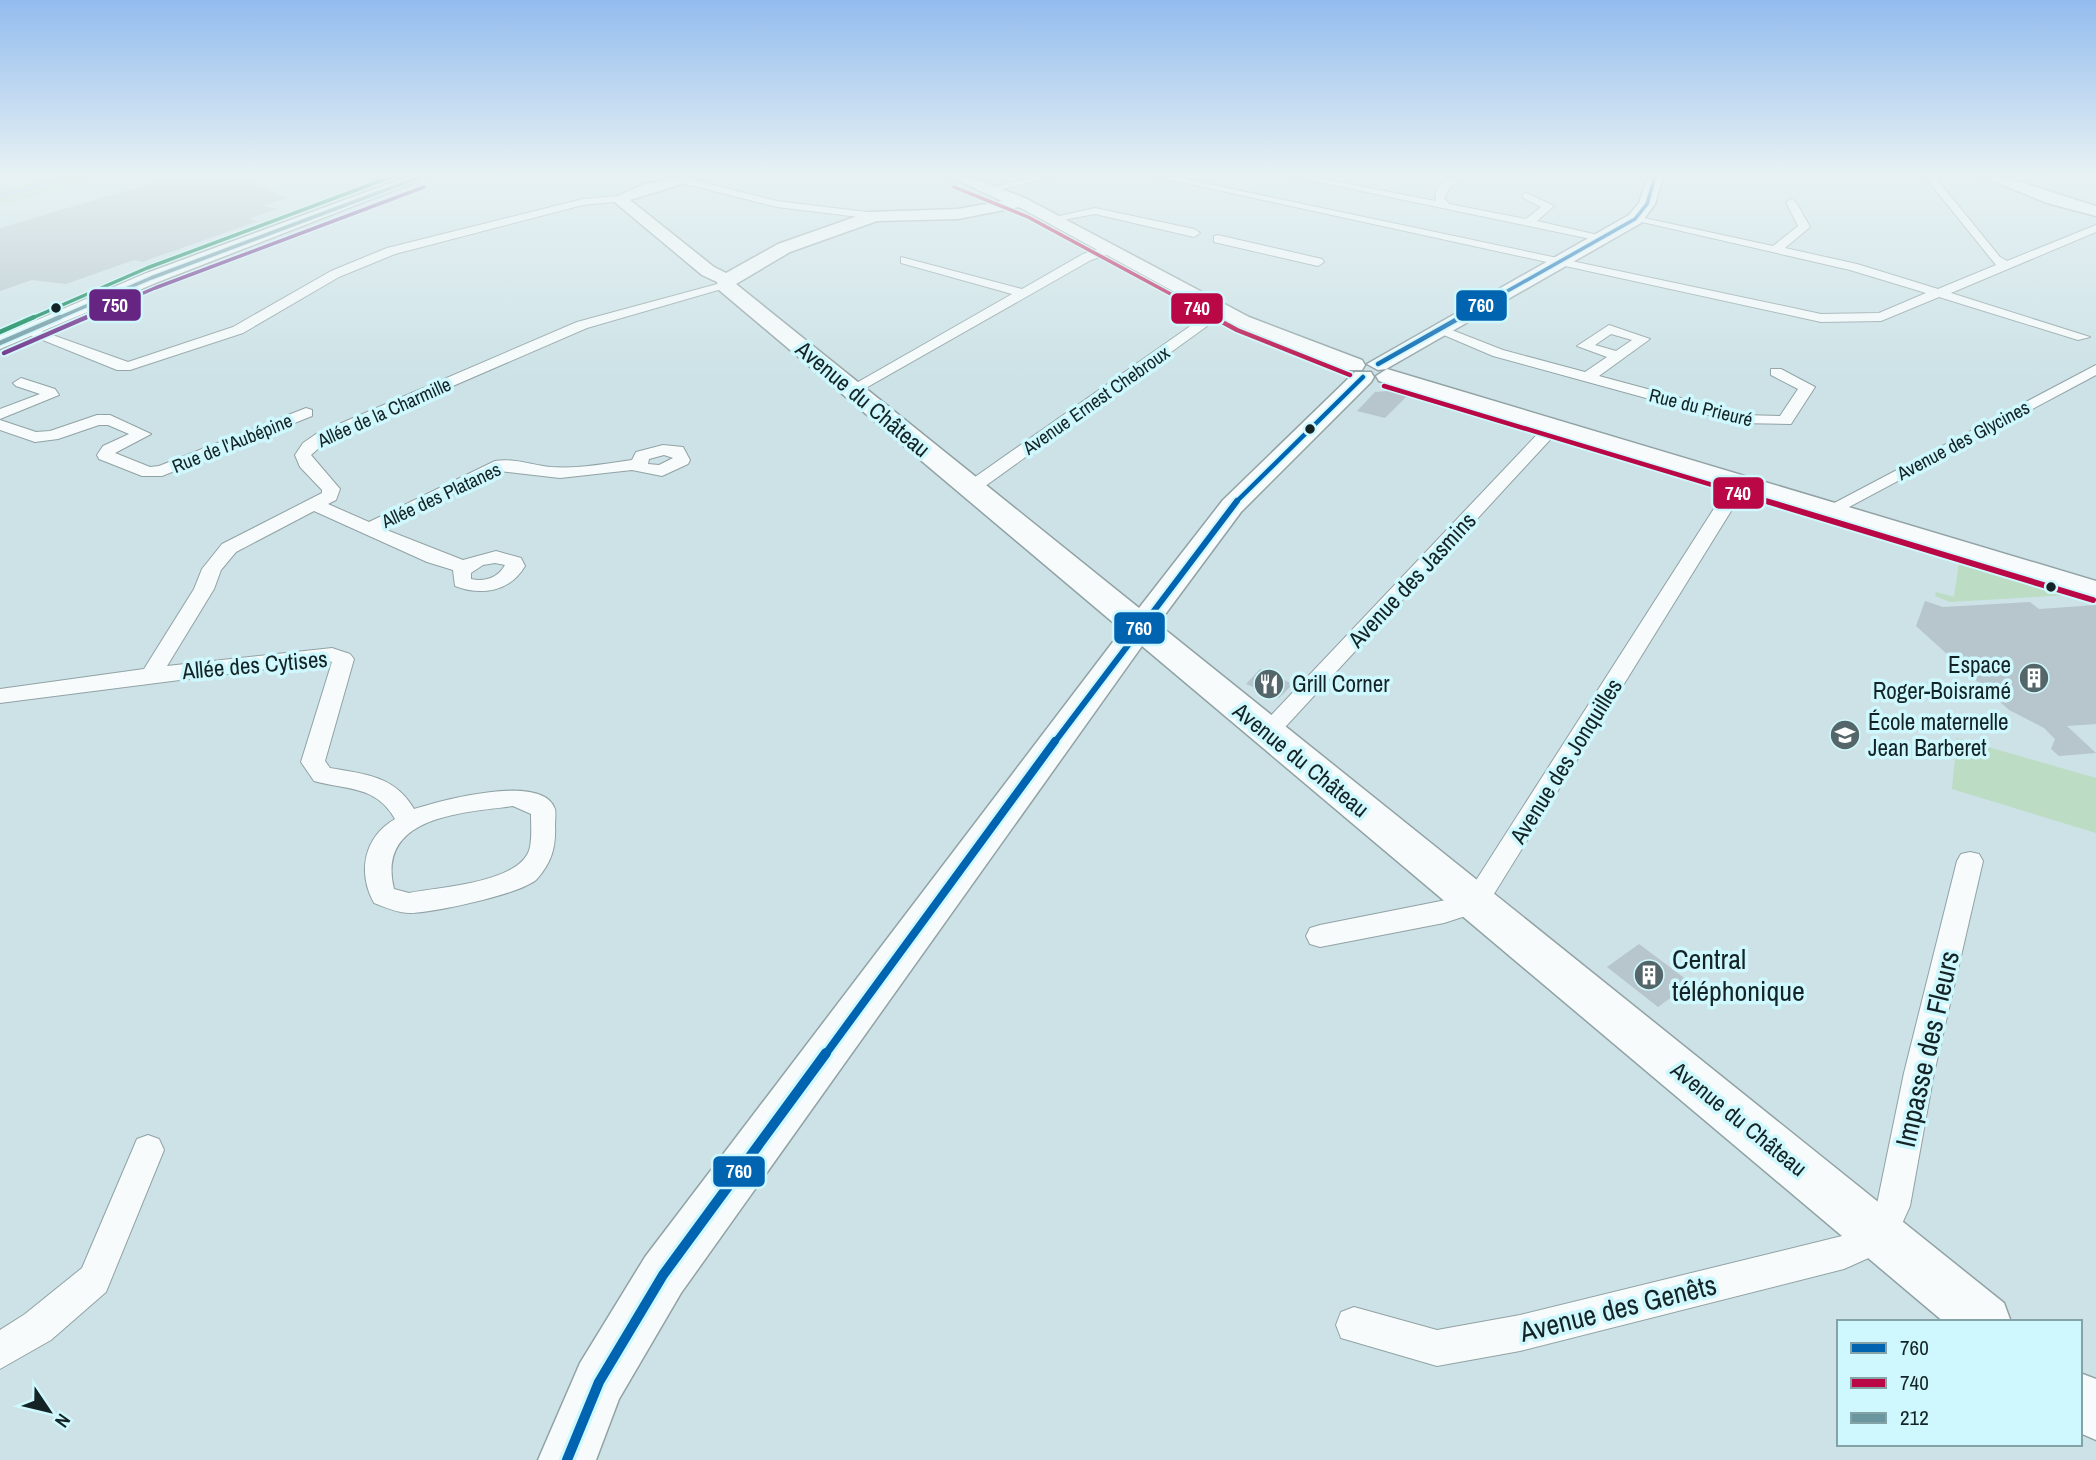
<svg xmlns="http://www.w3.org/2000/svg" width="2096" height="1460" font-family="'Archivo Narrow',sans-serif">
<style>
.green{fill:#bcdcc3}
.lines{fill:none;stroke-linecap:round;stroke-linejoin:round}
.stream{stroke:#b5c7f6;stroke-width:3.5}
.building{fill:#b7c6cc}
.street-casing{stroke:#91a2a5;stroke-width:2}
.secondary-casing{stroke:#91a2a5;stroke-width:3}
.street{fill:#f7fbfb;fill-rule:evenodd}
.secondary{fill:#f7fbfb;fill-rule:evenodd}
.bus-1-far4-casing{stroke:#cef8fd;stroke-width:6}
.bus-1-far3-casing{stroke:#cef8fd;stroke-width:8}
.bus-1-far2-casing{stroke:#cef8fd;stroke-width:10}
.bus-1-far1-casing{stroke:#cef8fd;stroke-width:13}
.bus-1-casing{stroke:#cef8fd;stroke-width:16}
.bus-2-far2-casing{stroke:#cef8fd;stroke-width:6}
.bus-2-far1-casing{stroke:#cef8fd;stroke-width:8}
.bus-2-casing{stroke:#cef8fd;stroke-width:10}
.bus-3-far1-casing{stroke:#cef8fd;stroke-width:6}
.bus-3-casing{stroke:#cef8fd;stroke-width:8}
.bus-4-far1-casing{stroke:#cef8fd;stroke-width:6}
.bus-4-casing{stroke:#cef8fd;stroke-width:8}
.bus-5-far1-casing{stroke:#cef8fd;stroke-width:6}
.bus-5-casing{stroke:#cef8fd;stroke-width:8}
.bus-1-far4{stroke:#0064b0;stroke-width:3.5}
.bus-1-far3{stroke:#0064b0;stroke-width:4.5}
.bus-1-far2{stroke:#0064b0;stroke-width:6}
.bus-1-far1{stroke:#0064b0;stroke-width:8}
.bus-1{stroke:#0064b0;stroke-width:10}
.bus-2-far2{stroke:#b90845;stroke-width:3.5}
.bus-2-far1{stroke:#b90845;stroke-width:4.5}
.bus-2{stroke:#b90845;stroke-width:6}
.bus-3-far1{stroke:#6a96a0;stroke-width:3.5}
.bus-3{stroke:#6a96a0;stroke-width:4.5}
.bus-4-far1{stroke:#662483;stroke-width:3.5}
.bus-4{stroke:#662483;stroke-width:4.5}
.bus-5-far1{stroke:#00814f;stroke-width:3.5}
.bus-5{stroke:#00814f;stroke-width:4.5}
.bus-dot{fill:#142426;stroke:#cef8fd;stroke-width:2.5}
.labels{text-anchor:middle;stroke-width:7;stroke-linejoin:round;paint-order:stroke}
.far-street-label{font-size:19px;fill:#142426;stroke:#cef8fd}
.street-label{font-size:23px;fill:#142426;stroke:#cef8fd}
.poi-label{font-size:23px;fill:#142426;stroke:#cef8fd;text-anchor:start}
.near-poi-label{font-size:28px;fill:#142426;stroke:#cef8fd;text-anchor:start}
.near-street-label{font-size:28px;fill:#142426;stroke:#cef8fd}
.line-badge{stroke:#cef8fd;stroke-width:2.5}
.badge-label{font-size:19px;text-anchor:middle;font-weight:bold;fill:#fff}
</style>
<rect width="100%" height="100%" fill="#cce2e6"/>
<g class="green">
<path d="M 53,177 L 100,177 L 0,206 L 0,191 Z"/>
<path d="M 1946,555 L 2036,583 L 2036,586 L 2069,595 L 1950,602 L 1935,596 L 1936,592 L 1954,597 L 1959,562 L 1943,557 Z"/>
<path d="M 1957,738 L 2096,778 L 2096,833 L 1952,789 Z"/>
</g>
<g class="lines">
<path class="stream" d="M 0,196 L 67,177"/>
</g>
<g class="building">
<path d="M 172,177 L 244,177 L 286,198 L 263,206 L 277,209 L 248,219 L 258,221 L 142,262 L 134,260 L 66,284 L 32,280 L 0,291 L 0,228 Z"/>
<path d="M 1400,390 L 1410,393 L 1385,418 L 1357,411 L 1375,392 Z"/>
<path d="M 1925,601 L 1943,607 L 2030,602 L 2039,609 L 2096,605 L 2096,724 L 2067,726 L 2096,753 L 2059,756 L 2051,749 L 2055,739 L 2044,728 L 2009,710 L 1916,626 Z"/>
<path d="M 1260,669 L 1293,684 L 1279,698 L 1246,684 Z"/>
<path d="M 1639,944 L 1691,983 L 1658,1007 L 1607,967 Z"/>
</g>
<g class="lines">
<g class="street-casing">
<g id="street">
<path d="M 682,177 L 777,201 L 875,213 L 881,216 L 875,219 L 777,207 L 678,182 L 678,178 Z"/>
<path d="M 1033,177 L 1050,177 L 992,192 L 987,189 Z"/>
<path d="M 1158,177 L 1176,177 L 1821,314 L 1879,313 L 1926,293 L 1850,270 L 1629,219 L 1635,216 L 1773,246 L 1798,226 L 1786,202 L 1791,199 L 1796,202 L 1810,227 L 1785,248 L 1857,264 L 1938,289 L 1996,265 L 1925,177 L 1935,177 L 2000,257 L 2007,261 L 2096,225 L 2096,232 L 1951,293 L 2090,337 L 2078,340 L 1939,297 L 1881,321 L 1821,322 Z"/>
<path d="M 1294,177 L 1313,177 L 1436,201 C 1432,184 1449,177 1464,177 L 1450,187 L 1444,198 L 1449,204 L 1526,219 L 1541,207 L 1523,198 L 1523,194 L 1527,193 L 1554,206 L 1537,221 L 1611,238 L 1605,242 Z"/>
<path d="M 619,196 L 623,197 L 623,201 L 583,205 L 395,254 L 339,277 L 243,333 L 130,370 L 117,370 L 18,330 L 30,327 L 128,362 L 233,327 L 331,271 L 387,248 L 583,199 Z"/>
<path d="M 1095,208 L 1194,229 L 1200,233 L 1194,237 L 1095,214 L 1052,222 L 1046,219 Z"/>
<path d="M 1218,235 L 1322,259 L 1324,262 L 1318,266 L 1214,242 L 1214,236 Z"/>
<path d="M 1108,246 L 1112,247 L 1112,253 L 1091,260 L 857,393 L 847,393 L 844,390 L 1012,294 L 901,263 L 901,257 L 1022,289 L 1083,254 Z"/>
<path d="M 721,283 L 732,286 L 587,328 L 328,440 L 311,455 L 340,489 L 336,500 L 328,504 L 369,522 L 495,461 C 514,458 531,465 550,467 C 577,469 605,464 632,460 L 636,452 L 663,445 L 683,447 L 690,460 L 688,464 L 662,476 L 632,470 L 560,478 L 499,471 L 384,529 L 463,560 L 496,551 L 521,558 L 525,566 C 510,592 481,596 455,586 L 453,570 L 427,562 L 314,511 L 236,552 L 221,570 L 214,589 L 167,666 L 332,648 L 350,654 L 354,659 L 325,761 L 330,768 C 365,774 395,776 414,809 C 439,801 543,772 555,809 C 556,814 555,821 555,825 C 556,847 552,862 537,879 C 522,894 432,913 410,913 C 398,913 384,907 374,903 C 357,872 364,837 395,819 C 376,785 346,790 314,781 L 301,762 L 332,662 L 329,661 L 0,703 L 0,689 L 144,669 L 194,589 L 202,569 L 222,544 L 322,493 L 322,490 L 300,467 L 295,455 L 303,443 L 316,434 L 577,322 ZM 664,455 L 673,458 L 659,465 L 648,464 L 649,459 ZM 495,563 L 505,565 C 498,578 485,582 471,579 L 471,573 L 483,565 ZM 513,806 L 531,814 C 531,824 532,837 530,847 C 523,883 439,887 409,893 L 394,889 C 376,816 461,813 513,806 Z"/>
<path d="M 1216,308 L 1228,311 L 977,492 L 965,492 L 962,488 L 965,484 Z"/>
<path d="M 1609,325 L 1650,339 L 1599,376 L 1744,415 L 1780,416 L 1798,389 L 1771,375 L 1771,369 L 1781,369 L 1815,387 L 1791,424 L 1737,423 L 1493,356 L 1432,330 L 1444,327 L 1503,350 L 1585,372 L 1607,357 L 1577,346 ZM 1611,334 L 1632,340 L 1616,351 L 1595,345 Z"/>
<path d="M 2096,365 L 2096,375 L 1836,514 L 1824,514 L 1821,510 Z"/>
<path d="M 21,378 L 55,389 L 59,395 L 0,419 L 0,409 L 40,394 L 16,386 L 13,383 Z"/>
<path d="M 306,408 L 312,410 L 312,416 L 162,476 L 142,476 L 99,459 L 97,455 L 103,446 L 129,434 L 108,425 L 99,425 L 58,439 L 35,442 L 0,430 L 0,420 L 36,432 L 50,431 L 97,415 L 110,415 L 151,434 L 115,453 L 150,467 L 159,466 Z"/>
<path d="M 1554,421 L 1562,426 L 1560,429 L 1276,737 L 1260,737 L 1257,732 L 1260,727 L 1548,423 Z"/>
<path d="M 1740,477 L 1749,482 L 1484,910 L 1444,923 L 1320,947 L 1310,944 L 1306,936 L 1310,928 L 1320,925 L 1466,896 L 1731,482 Z"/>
<path d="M 1970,852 L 1979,854 L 1983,861 L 1934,1073 L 1910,1206 L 1891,1248 L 1844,1269 L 1520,1351 L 1437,1366 L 1341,1338 L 1336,1325 L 1341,1312 L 1354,1307 L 1437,1330 L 1520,1315 L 1842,1236 L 1867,1224 L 1877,1204 L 1904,1073 L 1957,861 L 1961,854 Z"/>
<path d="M 148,1135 L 159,1139 L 164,1150 L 106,1292 L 51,1340 L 0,1369 L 0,1330 L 25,1314 L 82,1268 L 137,1139 Z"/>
</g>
</g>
<g class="secondary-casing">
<g id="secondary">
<path d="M 407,177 L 428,177 L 158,282 L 0,349 L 0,336 L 144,274 Z"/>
<path d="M 678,177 L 705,177 L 630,200 L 714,267 L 726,273 L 778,244 L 869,212 L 958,209 L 1002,201 L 950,177 L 971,177 L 1027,199 L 1249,317 L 1362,360 L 1365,365 L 1362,370 L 1346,370 L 1235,325 L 1019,207 L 958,219 L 877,221 L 790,252 L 736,284 L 1139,608 L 1223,500 L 1355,372 L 1371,372 L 1374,377 L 1371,382 L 1241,512 L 1158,624 L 2004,1303 L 2011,1322 L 1944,1322 L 1142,646 L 681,1293 L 619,1399 L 596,1460 L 538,1460 L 580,1363 L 645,1257 L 1122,630 L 719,290 L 717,282 L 702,275 L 611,199 L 642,185 Z"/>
<path d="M 1648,177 L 1663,177 L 1655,204 L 1641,223 L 1386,369 L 1378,370 L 1367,364 L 1629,215 L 1639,203 Z"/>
<path d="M 1983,177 L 2004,177 L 2096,206 L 2096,216 L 2047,203 Z"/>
<path d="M 1387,369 L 2096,581 L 2096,599 L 1379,381 L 1376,376 Z"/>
<path d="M 2080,1373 L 2096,1379 L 2096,1440 L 2080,1433 Z"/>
</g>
</g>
<use href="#street" class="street"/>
<use href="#secondary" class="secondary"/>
<g class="bus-1-far4-casing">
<path id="bus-1-far4" d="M 1458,319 L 1635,219 L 1647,204 L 1655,177"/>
</g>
<g class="bus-1-far3-casing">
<g id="bus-1-far3">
<path d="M 1378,364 L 1461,317"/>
<path d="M 1235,503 L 1363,377"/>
</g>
</g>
<g class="bus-1-far2-casing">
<path id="bus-1-far2" d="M 1054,743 L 1237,501"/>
</g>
<g class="bus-1-far1-casing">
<path id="bus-1-far1" d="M 825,1055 L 1055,741"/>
</g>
<g class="bus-1-casing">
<path id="bus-1" d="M 567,1460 L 599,1382 L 663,1275 L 826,1053"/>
</g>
<g class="bus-2-far2-casing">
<path id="bus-2-far2" d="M 954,187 L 1028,217 L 1217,319"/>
</g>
<g class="bus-2-far1-casing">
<g id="bus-2-far1">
<path d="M 1213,317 L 1237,330 L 1350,375"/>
<path d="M 1384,386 L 1772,503"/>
</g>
</g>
<g class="bus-2-casing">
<path id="bus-2" d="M 1766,501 L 2093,600"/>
</g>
<g class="bus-3-far1-casing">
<path id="bus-3-far1" d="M 56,319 L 151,278 L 420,177"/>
</g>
<g class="bus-3-casing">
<path id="bus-3" d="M 0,343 L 60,317"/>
</g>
<g class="bus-4-far1-casing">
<path id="bus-4-far1" d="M 83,319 L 155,288 L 424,187"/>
</g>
<g class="bus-4-casing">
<path id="bus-4" d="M 4,353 L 87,317"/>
</g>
<g class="bus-5-far1-casing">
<path id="bus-5-far1" d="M 30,319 L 147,268 L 391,177"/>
</g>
<g class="bus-5-casing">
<path id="bus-5" d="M 0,332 L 34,317"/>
</g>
<use href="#bus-1-far4" class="bus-1-far4"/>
<use href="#bus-1-far3" class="bus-1-far3"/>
<use href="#bus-1-far2" class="bus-1-far2"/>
<use href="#bus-1-far1" class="bus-1-far1"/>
<use href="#bus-1" class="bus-1"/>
<use href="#bus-2-far2" class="bus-2-far2"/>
<use href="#bus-2-far1" class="bus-2-far1"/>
<use href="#bus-2" class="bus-2"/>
<use href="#bus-3-far1" class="bus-3-far1"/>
<use href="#bus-3" class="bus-3"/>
<use href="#bus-4-far1" class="bus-4-far1"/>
<use href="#bus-4" class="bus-4"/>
<use href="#bus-5-far1" class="bus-5-far1"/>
<use href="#bus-5" class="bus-5"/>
</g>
<linearGradient id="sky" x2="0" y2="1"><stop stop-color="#93bcee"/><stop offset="0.46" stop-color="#e8f2f4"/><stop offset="1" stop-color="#e8f2f4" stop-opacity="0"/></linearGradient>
<rect width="2096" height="381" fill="url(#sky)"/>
<defs>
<g id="building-disc" transform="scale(1.575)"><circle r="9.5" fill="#546669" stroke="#cef8fd"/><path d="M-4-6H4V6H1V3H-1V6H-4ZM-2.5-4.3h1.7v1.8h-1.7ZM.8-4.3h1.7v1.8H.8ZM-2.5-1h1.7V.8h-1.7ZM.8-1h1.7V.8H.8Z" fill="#fff"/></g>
<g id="restaurant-disc" transform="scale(1.575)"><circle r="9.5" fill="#546669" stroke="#cef8fd"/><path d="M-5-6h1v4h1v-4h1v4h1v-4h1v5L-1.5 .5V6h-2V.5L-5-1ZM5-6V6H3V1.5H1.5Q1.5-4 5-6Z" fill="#fff"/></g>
<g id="school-disc" transform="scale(1.575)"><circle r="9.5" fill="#546669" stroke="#cef8fd"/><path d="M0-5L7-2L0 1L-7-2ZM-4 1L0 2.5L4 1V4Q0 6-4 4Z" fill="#fff"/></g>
</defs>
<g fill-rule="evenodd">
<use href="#building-disc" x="2034" y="678"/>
<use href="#restaurant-disc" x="1269" y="684"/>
<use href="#school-disc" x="1845" y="735"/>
<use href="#building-disc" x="1649" y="975"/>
</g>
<g class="bus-dot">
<circle cx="56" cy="308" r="6"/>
<circle cx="1310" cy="429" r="6"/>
<circle cx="2051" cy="587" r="6"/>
</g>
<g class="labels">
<g class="far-street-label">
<text transform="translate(1096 400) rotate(-35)" y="7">Avenue Ernest Chebroux</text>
<text transform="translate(1701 407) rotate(14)" y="7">Rue du Prieuré</text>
<text transform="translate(384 412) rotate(-24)" y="7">Allée de la Charmille</text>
<text transform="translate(1963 440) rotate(-28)" y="7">Avenue des Glycines</text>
<text transform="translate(232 443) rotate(-22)" y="7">Rue de l'Aubépine</text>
<text transform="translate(441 495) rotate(-25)" y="7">Allée des Platanes</text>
</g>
<g class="street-label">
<text transform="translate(863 399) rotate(40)" y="8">Avenue du Château</text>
<text transform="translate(1412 580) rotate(-47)" y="8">Avenue des Jasmins</text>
<text transform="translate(255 665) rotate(-5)" y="8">Allée des Cytises</text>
<text transform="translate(1301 760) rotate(39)" y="8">Avenue du Château</text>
<text transform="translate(1566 761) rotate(-58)" y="8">Avenue des Jonquilles</text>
<text transform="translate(1739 1119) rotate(39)" y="8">Avenue du Château</text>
</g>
<g class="poi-label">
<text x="2011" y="673" text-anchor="end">Espace<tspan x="2011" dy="26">Roger-Boisramé</tspan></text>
<text x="1292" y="692">Grill Corner</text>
<text x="1868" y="730">École maternelle<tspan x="1868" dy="26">Jean Barberet</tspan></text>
</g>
<g class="near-poi-label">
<text x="1672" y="969">Central<tspan x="1672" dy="32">téléphonique</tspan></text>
</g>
<g class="near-street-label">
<text transform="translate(1927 1049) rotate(-77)" y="10">Impasse des Fleurs</text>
<text transform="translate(1618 1308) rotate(-14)" y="10">Avenue des Genêts</text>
</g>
</g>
<g class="line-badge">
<rect x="88" y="288" width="54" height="34" rx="7" fill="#662483"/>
<rect x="1455" y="289" width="53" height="33" rx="7" fill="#0064b0"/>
<rect x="1170" y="292" width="54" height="33" rx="7" fill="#b90845"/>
<rect x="1712" y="476" width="53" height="34" rx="7" fill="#b90845"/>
<rect x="1113" y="611" width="53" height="34" rx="7" fill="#0064b0"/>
<rect x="712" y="1155" width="54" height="33" rx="7" fill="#0064b0"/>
</g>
<g class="badge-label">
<text x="115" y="312">750</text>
<text x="1481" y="312">760</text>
<text x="1197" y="315">740</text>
<text x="1738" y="500">740</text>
<text x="1139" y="635">760</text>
<text x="739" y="1178">760</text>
</g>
<rect x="1837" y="1320" width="245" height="126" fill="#cef8fd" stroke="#84a3a7" stroke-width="2"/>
<rect x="1851" y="1343" width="35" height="10" fill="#0064b0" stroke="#84a3a7" stroke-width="2"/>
<text x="1900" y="1355" font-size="21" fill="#142426">760</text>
<rect x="1851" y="1378" width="35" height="10" fill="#b90845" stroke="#84a3a7" stroke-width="2"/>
<text x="1900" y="1390" font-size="21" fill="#142426">740</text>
<rect x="1851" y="1413" width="35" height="10" fill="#6a96a0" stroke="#84a3a7" stroke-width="2"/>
<text x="1900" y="1425" font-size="21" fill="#142426">212</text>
<g transform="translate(49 1411) rotate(125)" stroke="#cef8fd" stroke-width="5" paint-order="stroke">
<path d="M0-5L12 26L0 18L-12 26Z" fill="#142426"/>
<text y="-10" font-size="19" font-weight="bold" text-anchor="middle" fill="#142426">N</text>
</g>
</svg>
